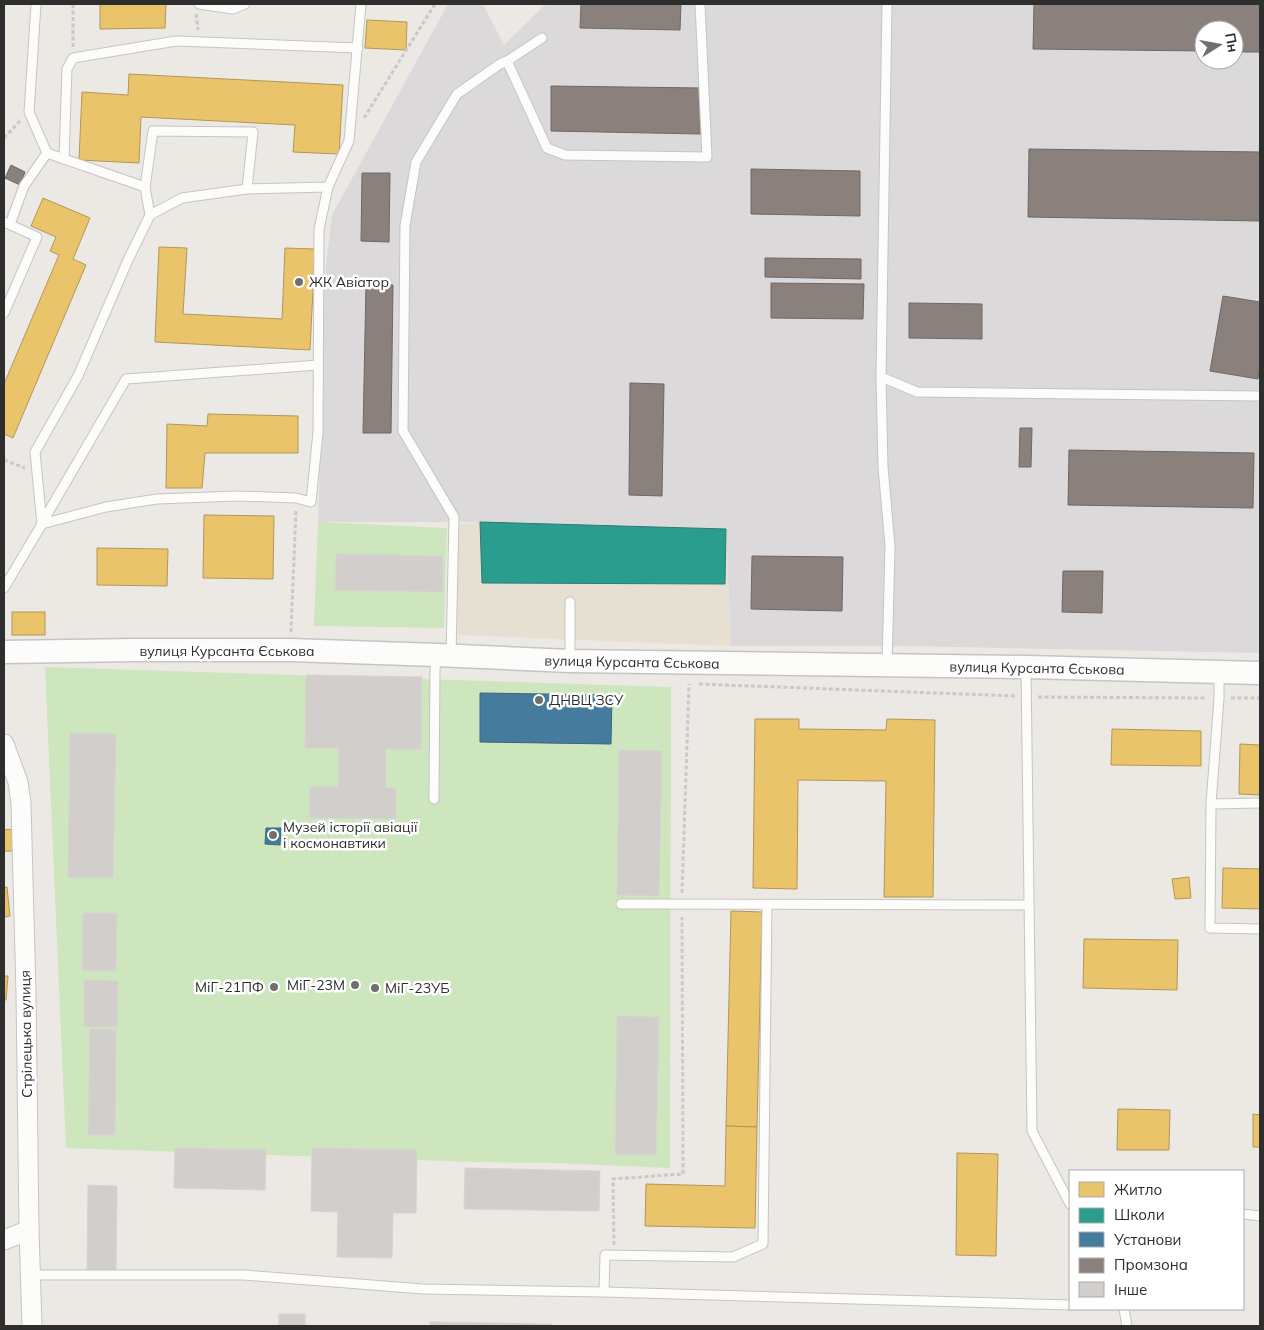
<svg xmlns="http://www.w3.org/2000/svg" width="1264" height="1330" font-family="Mulish,sans-serif">
<style>
.industrial{fill:#dcd9db;fill-rule:evenodd}
.education{fill:#e6e0d3}
.green{fill:#cee6be}
.homes{fill:#e9c46a;stroke:#b19758}
.schools{fill:#2a9d8f;stroke:#2b7c72}
.public{fill:#457b9d;stroke:#3e647c}
.industry{fill:#8a817c;stroke:#6e6865}
.building{fill:#d1cecb;stroke:#d7d4d0}
.lines{fill:none;stroke-linecap:round;stroke-linejoin:round}
.service-casing{stroke:#c5c4c5;stroke-width:11}
.minor-casing{stroke:#c5c4c5;stroke-width:21}
.tertiary-casing{stroke:#c5c4c5;stroke-width:25}
.path{stroke:#c9c9c8;stroke-width:3;stroke-dasharray:4 2.5;stroke-linecap:butt}
.service{stroke:#fcfcfb;stroke-width:9}
.minor{stroke:#fcfcfb;stroke-width:19}
.tertiary{stroke:#fcfcfb;stroke-width:22}
.poi-dot{fill:#706f6e;stroke:#fff;stroke-width:2}
.labels{text-anchor:middle;stroke-width:5;stroke-linejoin:round;paint-order:stroke}
.poi-label{font-size:14px;fill:#2e2e2e;stroke:#fff;text-anchor:start}
.street-label{font-size:14px;fill:#2e2e2e;stroke:#fff}
</style>
<rect width="100%" height="100%" fill="#ece8e4"/>
<path class="industrial" d="M 448,4 L 483,4 L 504,45 L 546,4 L 1260,4 L 1260,653 L 905,646 L 731,646 L 726,529 L 480,522 L 318,522 L 321,432 L 323,291 L 332,215 ZM 1204,30 L 1234,30 L 1234,60 L 1204,60 Z"/>
<path class="education" d="M 480,522 L 726,529 L 731,646 L 458,635 L 454,525 Z"/>
<g class="green">
<path d="M 318,522 L 447,528 L 444,628 L 314,626 Z"/>
<path d="M 45,667 L 671,687 L 670,1168 L 555,1163 L 475,1162 L 66,1148 Z"/>
</g>
<g class="homes">
<path d="M 100,4 L 166,4 L 165,28 L 100,29 Z"/>
<path d="M 367,20 L 407,22 L 406,50 L 365,48 Z"/>
<path d="M 129,74 L 343,85 L 339,154 L 293,152 L 295,125 L 141,117 L 139,163 L 79,160 L 82,92 L 128,95 Z"/>
<path d="M 43,198 L 90,218 L 73,259 L 86,265 L 13,438 L 4,434 L 4,384 L 59,255 L 50,251 L 56,237 L 31,226 Z"/>
<path d="M 159,247 L 187,248 L 183,314 L 282,319 L 285,248 L 315,249 L 310,350 L 155,342 Z"/>
<path d="M 208,414 L 298,416 L 298,453 L 205,453 L 202,488 L 166,488 L 167,424 L 207,426 Z"/>
<path d="M 204,515 L 274,516 L 273,579 L 203,578 Z"/>
<path d="M 97,548 L 168,549 L 167,586 L 97,585 Z"/>
<rect x="12" y="612" width="33" height="23"/>
<path d="M 755,719 L 799,719 L 799,729 L 886,730 L 887,719 L 935,720 L 933,897 L 884,897 L 886,781 L 798,780 L 797,889 L 753,888 Z"/>
<path d="M 1112,729 L 1201,731 L 1201,766 L 1111,765 Z"/>
<path d="M 1240,744 L 1260,745 L 1260,795 L 1239,794 Z"/>
<path d="M 13,829 L 13,851 L 4,851 L 4,830 Z"/>
<path d="M 1223,868 L 1260,869 L 1260,909 L 1222,908 Z"/>
<path d="M 1189,877 L 1191,898 L 1175,899 L 1172,879 Z"/>
<path d="M 7,887 L 10,916 L 4,917 L 4,888 Z"/>
<path d="M 731,911 L 762,912 L 757,1127 L 726,1126 Z"/>
<path d="M 1084,939 L 1178,940 L 1177,990 L 1083,988 Z"/>
<path d="M 4,976 L 8,976 L 6,1000 L 4,1000 Z"/>
<path d="M 1118,1109 L 1170,1110 L 1169,1150 L 1117,1150 Z"/>
<path d="M 1253,1114 L 1260,1115 L 1260,1147 L 1253,1147 Z"/>
<path d="M 726,1126 L 757,1127 L 755,1228 L 645,1226 L 646,1184 L 725,1186 Z"/>
<path d="M 957,1153 L 998,1154 L 996,1256 L 956,1255 Z"/>
</g>
<path class="schools" d="M 480,522 L 726,529 L 725,584 L 482,583 Z"/>
<g class="public">
<path d="M 480,693 L 612,695 L 611,744 L 480,742 Z"/>
<path d="M 266,828 L 281,828 L 280,845 L 265,844 Z"/>
</g>
<g class="industry">
<path d="M 581,4 L 681,4 L 680,30 L 580,28 Z"/>
<path d="M 1034,4 L 1260,4 L 1260,52 L 1234,52 L 1234,30 L 1204,30 L 1204,51 L 1033,49 Z"/>
<path d="M 551,86 L 701,88 L 701,134 L 551,131 Z"/>
<path d="M 1029,149 L 1260,152 L 1260,221 L 1028,217 Z"/>
<path d="M 11,165 L 25,172 L 20,185 L 5,178 Z"/>
<path d="M 751,169 L 860,171 L 860,216 L 751,214 Z"/>
<path d="M 362,173 L 390,173 L 389,242 L 361,241 Z"/>
<path d="M 765,258 L 861,259 L 861,279 L 765,277 Z"/>
<path d="M 771,283 L 864,284 L 863,319 L 771,318 Z"/>
<path d="M 366,284 L 393,285 L 391,433 L 363,433 Z"/>
<path d="M 1223,296 L 1260,302 L 1260,364 L 1258,379 L 1210,371 Z"/>
<path d="M 909,303 L 982,304 L 982,339 L 909,338 Z"/>
<path d="M 630,383 L 664,384 L 662,496 L 629,495 Z"/>
<path d="M 1020,428 L 1032,428 L 1031,467 L 1019,467 Z"/>
<path d="M 1069,450 L 1254,453 L 1253,508 L 1068,505 Z"/>
<path d="M 752,556 L 843,557 L 842,611 L 751,609 Z"/>
<path d="M 1063,571 L 1103,571 L 1102,613 L 1062,612 Z"/>
</g>
<g class="building">
<path d="M 336,554 L 443,556 L 443,592 L 335,590 Z"/>
<path d="M 306,675 L 422,677 L 421,749 L 386,749 L 386,788 L 396,788 L 396,819 L 310,818 L 310,787 L 338,787 L 339,748 L 305,748 Z"/>
<path d="M 70,733 L 116,734 L 113,878 L 68,877 Z"/>
<path d="M 619,750 L 662,751 L 659,896 L 617,895 Z"/>
<path d="M 83,913 L 117,913 L 116,971 L 82,970 Z"/>
<path d="M 84,980 L 118,981 L 117,1027 L 84,1027 Z"/>
<path d="M 617,1016 L 659,1017 L 656,1155 L 615,1154 Z"/>
<path d="M 90,1029 L 116,1030 L 115,1135 L 88,1135 Z"/>
<path d="M 175,1148 L 266,1150 L 265,1190 L 174,1188 Z"/>
<path d="M 312,1148 L 417,1150 L 416,1213 L 393,1213 L 392,1258 L 337,1257 L 338,1212 L 311,1211 Z"/>
<path d="M 465,1168 L 600,1171 L 599,1211 L 464,1209 Z"/>
<path d="M 88,1185 L 117,1186 L 116,1271 L 87,1271 Z"/>
<rect x="279" y="1314" width="26" height="12"/>
<path d="M 430,1322 L 552,1324 L 552,1326 L 430,1326 Z"/>
</g>
<g class="lines">
<g class="service-casing">
<g id="service">
<path d="M 36,4 L 29,112 L 47,153 L 64,159"/>
<path d="M 199,4 L 233,9 L 245,4"/>
<path d="M 887,4 L 881,377 L 917,392 L 1260,396"/>
<path d="M 507,61 L 547,148 L 565,155 L 707,157 L 700,4"/>
<path d="M 145,187 L 153,131 L 253,132 L 247,189"/>
<path d="M 150,215 L 182,198 L 247,189 L 328,187 L 349,141 L 361,4"/>
<path d="M 4,222 L 37,237 L 4,313"/>
<path d="M 10,224 L 24,186 L 47,153"/>
<path d="M 881,377 L 883,467 L 890,546 L 887,666"/>
<path d="M 42,523 L 126,379 L 318,365"/>
<path d="M 42,524 L 35,452 L 78,376 L 128,260 L 150,215 L 145,187 L 64,159 L 67,69 L 73,58 L 176,41 L 358,48"/>
<path d="M 4,588 L 42,524 L 106,507 L 157,499 L 237,496 L 296,498 L 311,502 L 318,432 L 319,229 L 328,187"/>
<path d="M 451,656 L 454,517 L 403,431 L 405,225 L 416,162 L 457,94 L 500,64 L 507,61 L 542,38"/>
<path d="M 570,661 L 570,602"/>
<path d="M 1026,668 L 1032,1131 L 1070,1204"/>
<path d="M 1219,672 L 1219,698 L 1211,804 L 1210,928 L 1260,929"/>
<path d="M 434,799 L 435,669 L 437,655"/>
<path d="M 1211,804 L 1260,803"/>
<path d="M 621,904 L 1029,905"/>
<path d="M 1243,1214 L 1260,1216"/>
<path d="M 31,1275 L 244,1275 L 423,1289 L 604,1292 L 1070,1305"/>
<path d="M 604,1292 L 605,1255 L 733,1257 L 763,1244 L 767,905"/>
<path d="M 1124,1309 L 1127,1326"/>
</g>
</g>
<g class="minor-casing">
<g id="minor">
<path d="M 4,744 L 18,782 L 21,803 L 26,993 L 29,1230 L 32,1326"/>
<path d="M 4,1240 L 29,1230"/>
</g>
</g>
<g class="tertiary-casing">
<path id="tertiary" d="M 4,652 L 134,650 L 290,650 L 437,655 L 570,661 L 1026,667 L 1260,673"/>
</g>
<g class="path">
<path d="M 196,14 L 198,30"/>
<path d="M 73,47 L 73,4"/>
<path d="M 364,118 L 435,4"/>
<path d="M 4,138 L 20,121"/>
<path d="M 4,460 L 25,468"/>
<path d="M 291,632 L 296,509"/>
<path d="M 699,684 L 1015,696"/>
<path d="M 1038,697 L 1207,698"/>
<path d="M 1231,698 L 1260,698"/>
<path d="M 682,893 L 689,684"/>
<path d="M 614,1245 L 613,1179 L 683,1174 L 682,917"/>
</g>
<use href="#service" class="service"/>
<use href="#minor" class="minor"/>
<use href="#tertiary" class="tertiary"/>
</g>
<g class="poi-dot">
<circle cx="299" cy="282" r="5"/>
<circle cx="539" cy="700" r="5"/>
<circle cx="273" cy="835" r="5"/>
<circle cx="355" cy="985" r="5"/>
<circle cx="274" cy="987" r="5"/>
<circle cx="375" cy="988" r="5"/>
</g>
<g class="labels">
<g class="poi-label">
<text x="309" y="287">ЖК Авіатор</text>
<text x="549" y="705">ДНВЦ ЗСУ</text>
<text x="283" y="832">Музей історії авіації<tspan x="283" dy="16">і космонавтики</tspan></text>
<text x="345" y="990" text-anchor="end">МіГ-23М</text>
<text x="264" y="992" text-anchor="end">МіГ-21ПФ</text>
<text x="385" y="993">МіГ-23УБ</text>
</g>
<g class="street-label">
<text x="227" y="656">вулиця Курсанта Єськова</text>
<text transform="translate(632 662) rotate(1)" y="5">вулиця Курсанта Єськова</text>
<text transform="translate(1037 668) rotate(1)" y="5">вулиця Курсанта Єськова</text>
<text transform="translate(26 1034) rotate(-91)" y="5">Стрілецька вулиця</text>
</g>
</g>
<rect width="1264" height="1330" fill="none" stroke="#2e2e2e" stroke-width="10"/>
<rect x="1069" y="1170" width="175" height="140" fill="#ffffff" stroke="#ababab"/>
<rect x="1079" y="1182" width="25" height="15" fill="#e9c46a" stroke="#ababab"/>
<text x="1114" y="1195" font-size="15" fill="#2e2e2e">Житло</text>
<rect x="1079" y="1208" width="25" height="15" fill="#2a9d8f" stroke="#ababab"/>
<text x="1114" y="1220" font-size="15" fill="#2e2e2e">Школи</text>
<rect x="1079" y="1232" width="25" height="15" fill="#457b9d" stroke="#ababab"/>
<text x="1114" y="1245" font-size="15" fill="#2e2e2e">Установи</text>
<rect x="1079" y="1258" width="25" height="15" fill="#8a817c" stroke="#ababab"/>
<text x="1114" y="1270" font-size="15" fill="#2e2e2e">Промзона</text>
<rect x="1079" y="1282" width="25" height="15" fill="#d1cecb" stroke="#ababab"/>
<text x="1114" y="1295" font-size="15" fill="#2e2e2e">Інше</text>
<g transform="translate(1219 45) rotate(79)"><circle r="24" fill="#ffffff" stroke="#ababab"/>
<path d="M0-4L9 19L0 12L-9 19Z" fill="#706f6e"/>
<text y="-8" font-size="14" font-weight="bold" text-anchor="middle" fill="#2e2e2e">Пн</text>
</g>
</svg>
